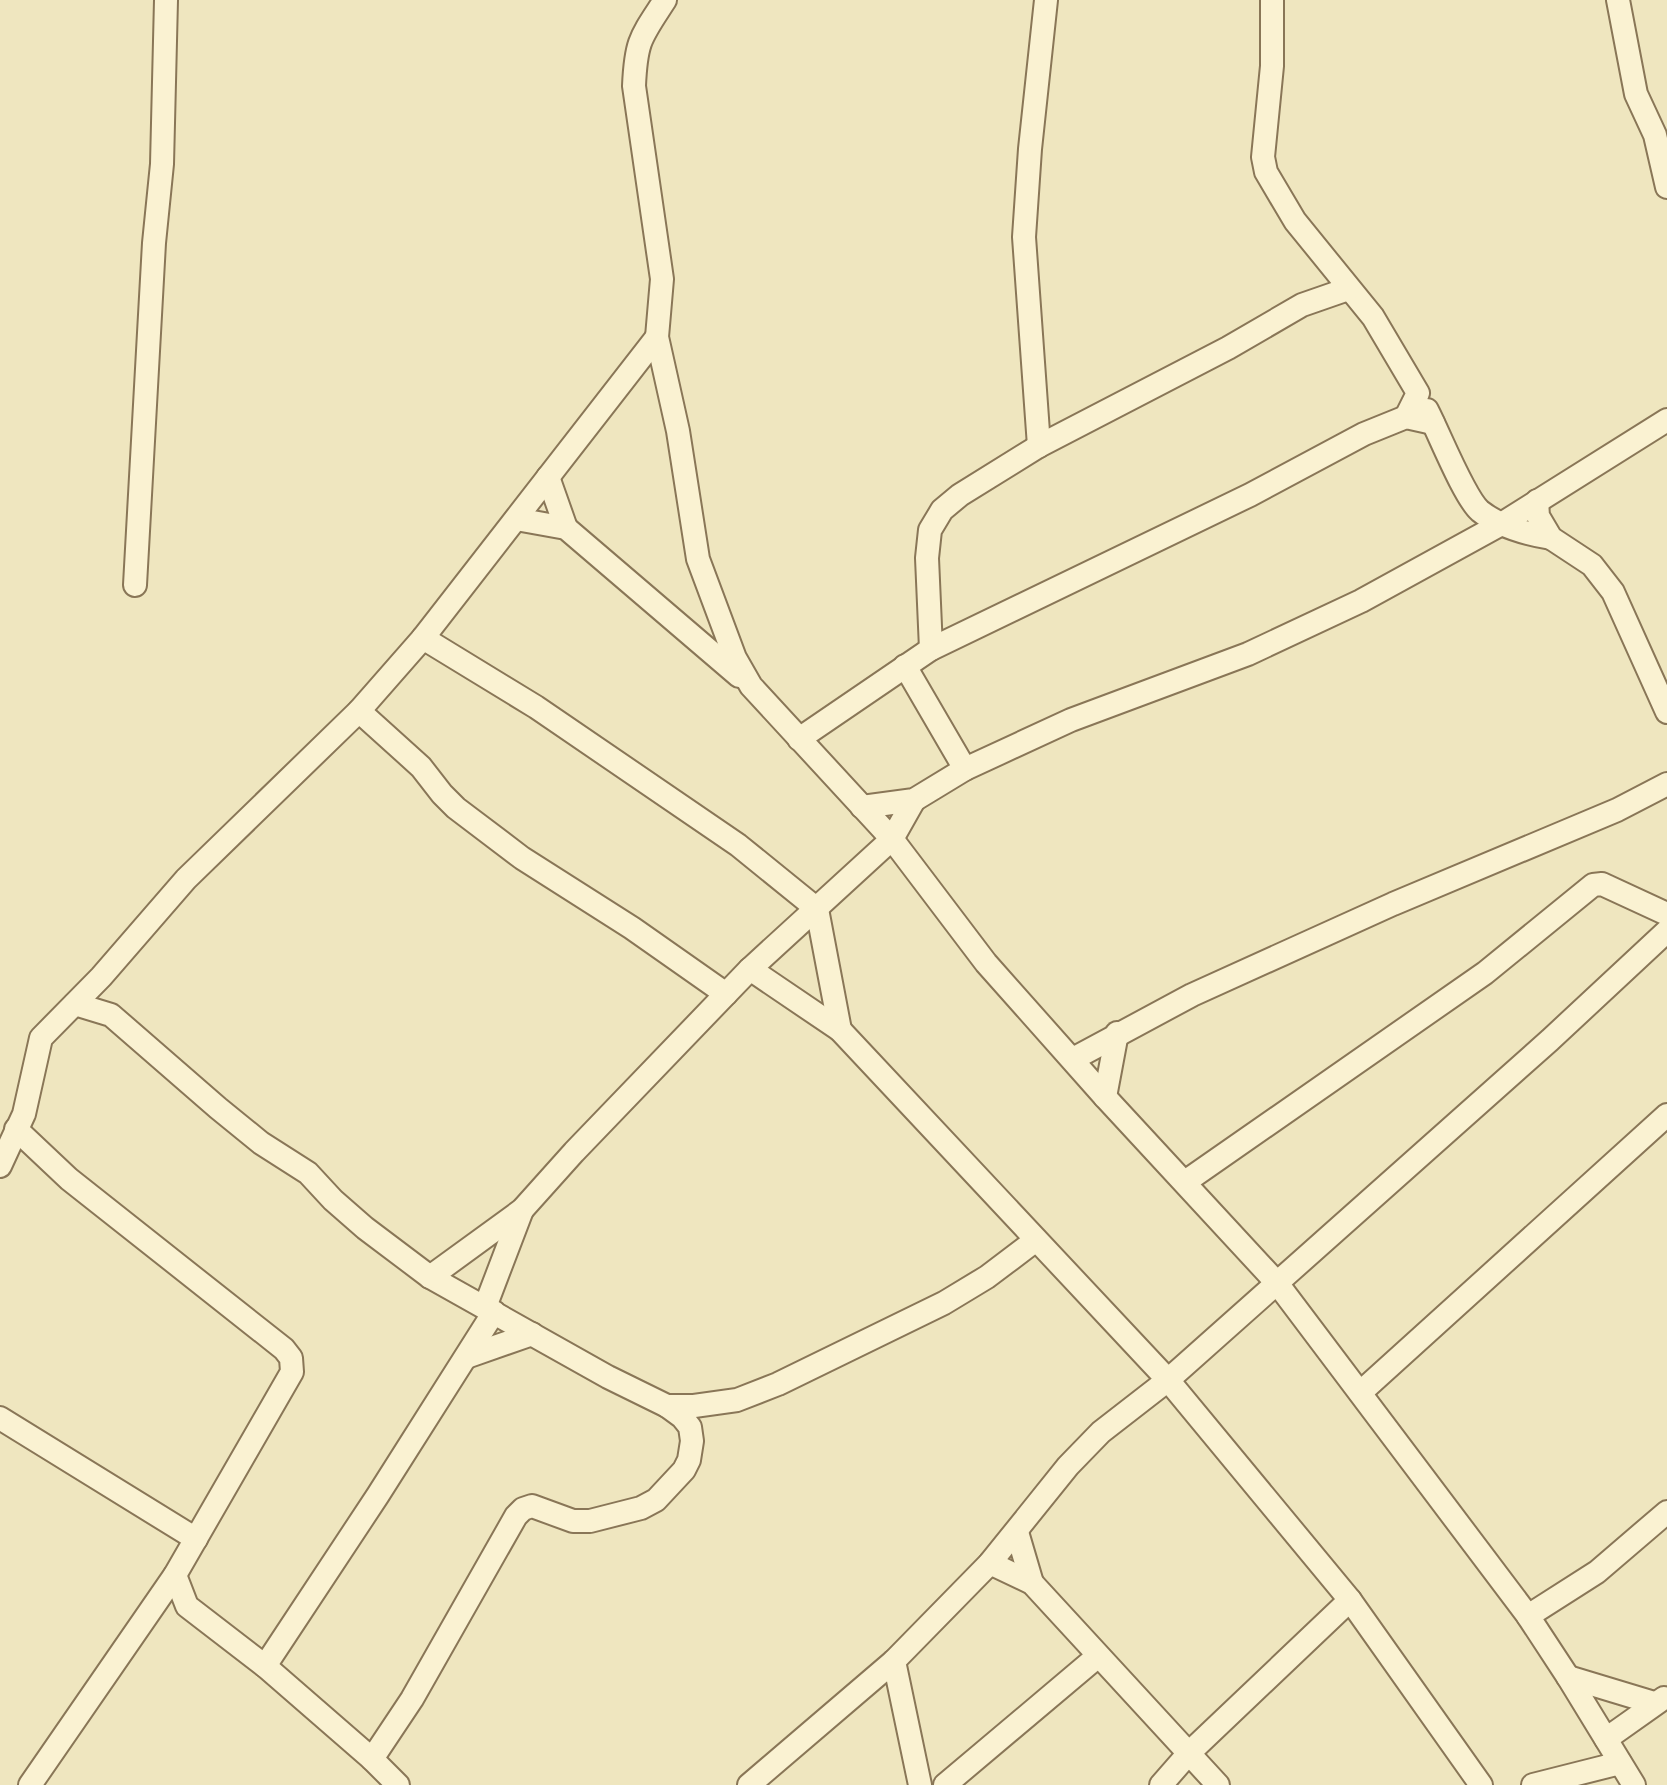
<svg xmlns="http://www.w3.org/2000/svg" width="1667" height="1785" font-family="'Crimson Pro',serif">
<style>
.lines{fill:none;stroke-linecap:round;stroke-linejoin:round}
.minor-casing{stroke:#897657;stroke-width:26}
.minor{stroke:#faf2d2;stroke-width:22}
</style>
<rect width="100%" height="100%" fill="#efe6bf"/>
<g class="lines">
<g class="minor-casing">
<g id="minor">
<path d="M 665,0 C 641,37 636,40 634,86 L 662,279 L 657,337 L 678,431 L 698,559 L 735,658 L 751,686 L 892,839 L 986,963 L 1105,1097 L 1277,1283 L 1528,1616 L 1568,1677 L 1634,1785"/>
<path d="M 1272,0 L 1272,66 L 1263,157 L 1266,172 L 1295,221 L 1373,317 L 1418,393 L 1406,417"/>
<path d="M 1618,0 L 1636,94 L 1655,135 L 1667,187"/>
<path d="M 1427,410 C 1439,433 1464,497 1480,511 C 1500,527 1527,534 1551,538"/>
<path d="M 1039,446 L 1024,237 L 1030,149 L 1046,0"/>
<path d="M 548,477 L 566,528"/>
<path d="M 1537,501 L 1538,516 L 1551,538 L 1592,565 L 1613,592 L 1667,712"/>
<path d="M 516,519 L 566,528 L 739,676"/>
<path d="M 135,585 L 154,243 L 162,164 L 166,0"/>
<path d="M 423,638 L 536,707 L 738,845 L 817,909 L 840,1030"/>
<path d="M 931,649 L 927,558 L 930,530 L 942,510 L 960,495 L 1039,446 L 1228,348 L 1302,305 L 1348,289"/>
<path d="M 905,666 L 965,769"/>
<path d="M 359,711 L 421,767 L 442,794 L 456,808 L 522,858 L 632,928 L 726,994"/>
<path d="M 799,739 L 931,649 L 1250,495 L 1364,434 L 1406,417 L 1433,423"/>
<path d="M 862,807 L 914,800 L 965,769 L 1071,720 L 1248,654 L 1361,601 L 1503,523 L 1667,420"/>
<path d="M 750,969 L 840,1030 L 1168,1380 L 1350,1600 L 1481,1785"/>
<path d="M 75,1004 L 111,1015 L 218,1108 L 261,1143 L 308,1173 L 333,1200 L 365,1228 L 430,1277 L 608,1377 L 667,1406 L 682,1417 L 690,1427 L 692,1441 L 689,1460 L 684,1470 L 656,1500 L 641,1508 L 590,1521 L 573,1521 L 532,1506 L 523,1509 L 516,1516 L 412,1699 L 372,1759"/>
<path d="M 1073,1059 L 1192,995 L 1393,904 L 1617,810 L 1667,784"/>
<path d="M 1105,1097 L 1117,1033"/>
<path d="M 16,1129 L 69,1179 L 284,1349 L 291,1358 L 292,1372 L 175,1575 L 30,1785"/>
<path d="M 0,1166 L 24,1114 L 41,1038 L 101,977 L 186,879 L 359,711 L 423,638 L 657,337"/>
<path d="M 1185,1182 L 1485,973 L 1593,885 L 1602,884 L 1667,914"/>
<path d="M 430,1277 L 522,1210 L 574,1152 L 750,969 L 892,839 L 914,800"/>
<path d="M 485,1307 L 522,1210"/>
<path d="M 469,1356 L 532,1334"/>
<path d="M 1361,1392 L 1667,1115"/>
<path d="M 667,1406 L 694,1406 L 737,1400 L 778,1384 L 944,1303 L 987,1277 L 1036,1240"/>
<path d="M 0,1418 L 196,1539"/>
<path d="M 1017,1532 L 1032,1583"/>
<path d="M 990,1563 L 1032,1583 L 1218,1785"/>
<path d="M 175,1575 L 187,1606 L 265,1666 L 372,1759 L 398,1785"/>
<path d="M 1528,1616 L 1597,1572 L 1667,1512"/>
<path d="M 894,1661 L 920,1785"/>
<path d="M 265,1666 L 378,1495 L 494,1312"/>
<path d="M 1568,1677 L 1654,1703"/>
<path d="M 1606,1739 L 1664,1698"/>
<path d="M 749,1785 L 894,1661 L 990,1563 L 1068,1466 L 1101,1432 L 1168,1380 L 1550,1040 L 1667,931"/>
<path d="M 945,1785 L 1098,1656"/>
<path d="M 1161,1785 L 1189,1753 L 1350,1600"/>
<path d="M 1533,1785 L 1620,1763"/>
</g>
</g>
<use href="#minor" class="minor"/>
</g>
</svg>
